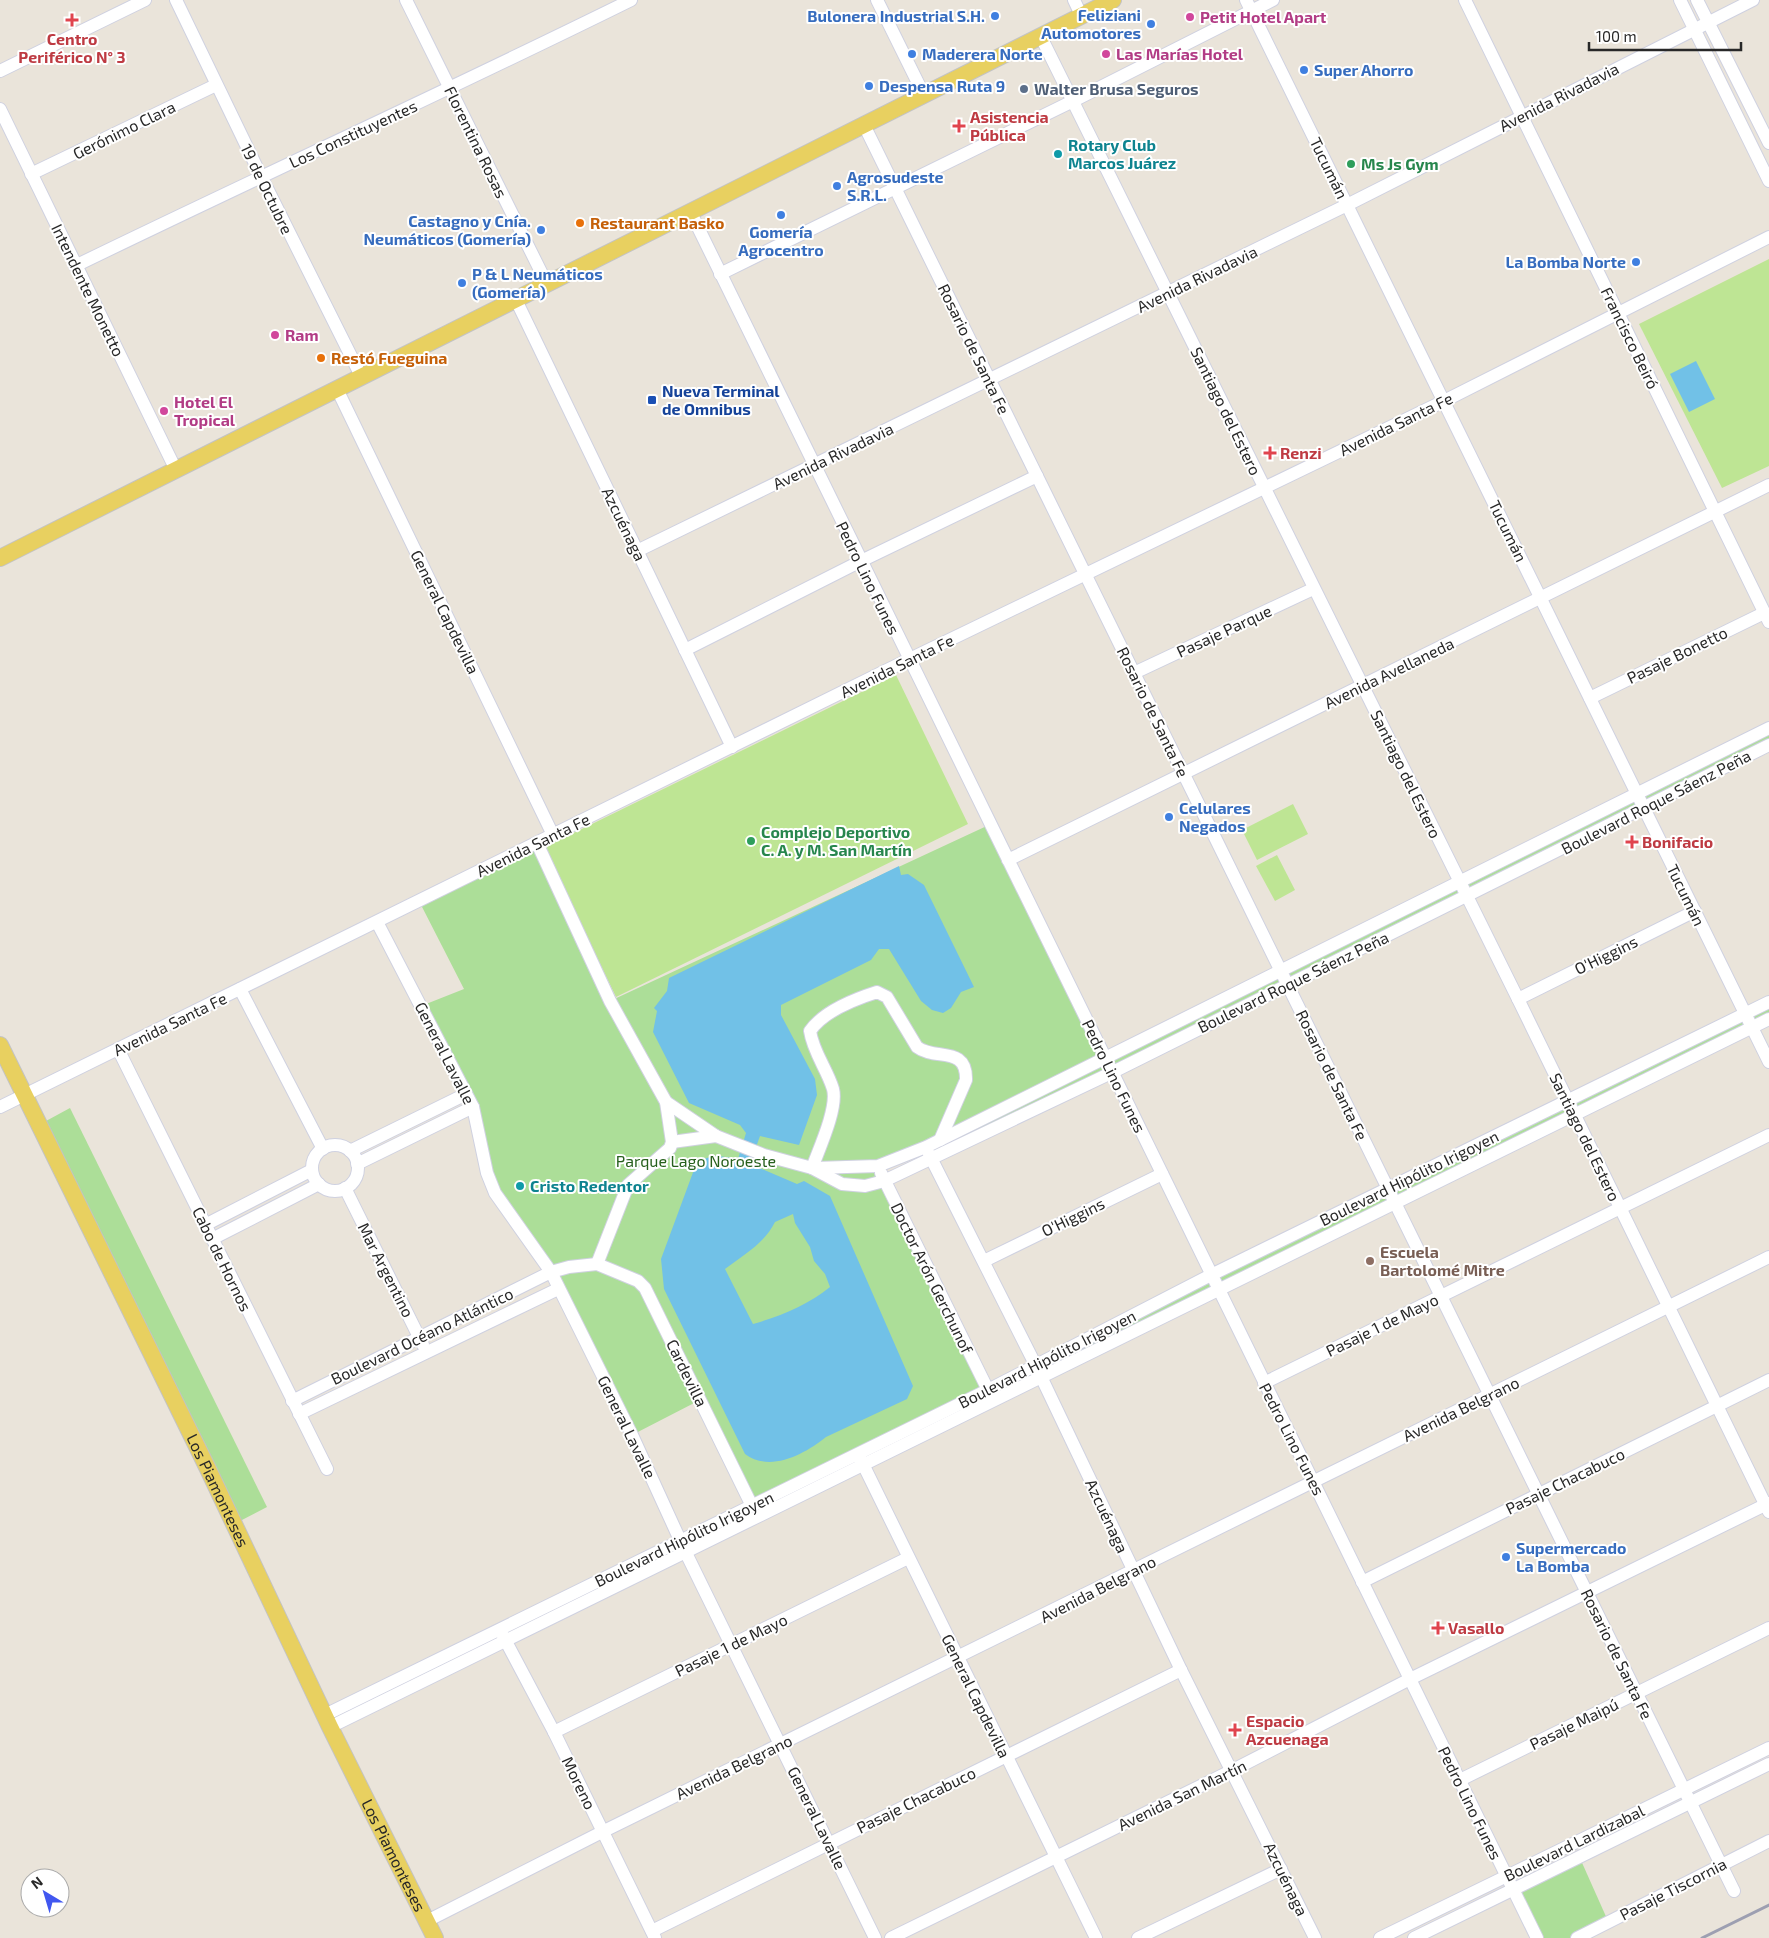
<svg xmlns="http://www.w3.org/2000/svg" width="1769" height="1938" font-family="'Exo 2',sans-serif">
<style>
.green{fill:#acde98}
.pitch{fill:#bee594}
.water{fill:#71c1e7;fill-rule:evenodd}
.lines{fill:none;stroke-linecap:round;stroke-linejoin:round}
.minor-casing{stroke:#cfd1e0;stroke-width:14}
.major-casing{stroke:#c3c3c3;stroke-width:18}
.minor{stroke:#fff;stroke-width:12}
.major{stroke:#e8d060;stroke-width:16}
.rail{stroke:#9d9fb1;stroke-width:3}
.shop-dot{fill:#3f7fe0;stroke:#fff;stroke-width:2}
.hotel-dot{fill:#d1479c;stroke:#fff;stroke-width:2}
.health-dot{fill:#e0444e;stroke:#fff;stroke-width:2}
.service-dot{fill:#5c6f8a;stroke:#fff;stroke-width:2}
.culture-dot{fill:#0f9aa8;stroke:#fff;stroke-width:2}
.leisure-dot{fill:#2e9e5b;stroke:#fff;stroke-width:2}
.food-dot{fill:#e8710a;stroke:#fff;stroke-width:2}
.transit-dot{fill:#1a4fb4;stroke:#fff;stroke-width:2}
.education-dot{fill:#8d6e63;stroke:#fff;stroke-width:2}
.labels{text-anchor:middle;stroke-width:4;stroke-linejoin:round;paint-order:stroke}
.shop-label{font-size:16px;font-weight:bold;fill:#366cbe;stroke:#fff;text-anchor:start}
.hotel-label{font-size:16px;font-weight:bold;fill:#b23c85;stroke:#fff;text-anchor:start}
.health-label{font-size:16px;font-weight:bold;fill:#be3a42;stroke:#fff;text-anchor:start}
.service-label{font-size:16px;font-weight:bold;fill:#4e5e75;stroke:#fff;text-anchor:start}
.street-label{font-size:16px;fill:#282828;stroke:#fff}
.culture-label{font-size:16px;font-weight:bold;fill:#0d838f;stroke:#fff;text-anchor:start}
.leisure-label{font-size:16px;font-weight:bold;fill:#27864d;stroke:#fff;text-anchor:start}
.food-label{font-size:16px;font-weight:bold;fill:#c56008;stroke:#fff;text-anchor:start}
.transit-label{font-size:16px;font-weight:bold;fill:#164399;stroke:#fff;text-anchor:start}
.park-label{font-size:16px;fill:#27601d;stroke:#fff}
.education-label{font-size:16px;font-weight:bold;fill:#785e54;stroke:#fff;text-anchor:start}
</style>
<rect width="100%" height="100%" fill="#eae4da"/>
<g class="green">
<path d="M 1769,734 L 1769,741 L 962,1140 L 959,1135 Z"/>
<path d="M 991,824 L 1104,1057 L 878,1166 L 987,1388 L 1769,1002 L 1769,1019 L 330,1727 L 325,1715 L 752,1506 L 700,1400 L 632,1435 L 558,1289 L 495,1193 L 478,1135 L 421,1006 L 464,989 L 419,901 L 537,843 L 610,1001 Z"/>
<path d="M 70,1108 L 267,1507 L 240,1521 L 46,1121 Z"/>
<path d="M 1579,1856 L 1608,1921 L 1577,1938 L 1537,1938 L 1513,1889 Z"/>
</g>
<g class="pitch">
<path d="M 1769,259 L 1769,466 L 1722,488 L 1639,324 Z"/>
<path d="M 896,675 L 968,824 L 616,997 L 543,848 Z"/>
<path d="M 1293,804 L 1308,834 L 1257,860 L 1242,830 Z"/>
<path d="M 1277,855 L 1295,890 L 1275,901 L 1256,866 Z"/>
</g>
<g class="water">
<path d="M 1696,361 L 1715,399 L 1689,412 L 1670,374 Z"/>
<path d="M 899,866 L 901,875 L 908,874 L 924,885 L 974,987 L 961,992 L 951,1008 L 943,1013 L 932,1010 L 921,1001 L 889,949 L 879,949 L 871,960 L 781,1005 L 781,1015 L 815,1079 L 817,1095 L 799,1145 L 760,1136 L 750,1164 L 797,1184 L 804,1181 L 830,1196 L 913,1386 L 907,1399 L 826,1437 C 805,1454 770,1473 745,1454 L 664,1289 L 661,1259 L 695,1167 C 707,1152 721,1156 738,1159 L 746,1133 L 740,1125 L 689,1103 L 653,1032 L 657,1011 L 654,1008 L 667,991 L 669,978 ZM 793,1214 L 795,1223 L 810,1247 L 814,1261 L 825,1274 L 830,1287 C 808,1305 781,1316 753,1324 L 725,1269 C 744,1254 764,1244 775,1222 Z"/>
</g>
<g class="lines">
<g class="minor-casing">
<g id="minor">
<path d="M 176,0 L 261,176 L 361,376"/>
<path d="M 406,0 L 547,284"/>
<path d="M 877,0 L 924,95"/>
<path d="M 1074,0 L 1081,15"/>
<path d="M 1246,0 L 1769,1062"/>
<path d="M 1465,0 L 1769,622"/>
<path d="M 1680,0 L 1769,181"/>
<path d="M 1697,0 L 1769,143"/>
<path d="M 1041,37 L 1518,999 L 1769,1512"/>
<path d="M 0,71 L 145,0"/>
<path d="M 0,109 L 176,470"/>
<path d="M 864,125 L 1734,1891"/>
<path d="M 31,174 L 216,85"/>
<path d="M 691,213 L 1537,1938"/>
<path d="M 75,266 C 260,176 447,91 631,0"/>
<path d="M 720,274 L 1073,101 L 1273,0"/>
<path d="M 516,300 L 732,747"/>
<path d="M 337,389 L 553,835"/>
<path d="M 637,551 L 1347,205 L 1753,0"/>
<path d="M 685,650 L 861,561 L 1037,476"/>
<path d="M 1134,673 L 1313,589"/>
<path d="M 1590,698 L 1764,613"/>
<path d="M 537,843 L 610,1001 L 666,1102 L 672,1142 L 670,1148 L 628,1185 L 597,1264"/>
<path d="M 1008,860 L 1769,485"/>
<path d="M 377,922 L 473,1107 L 487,1173 L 495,1193 L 551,1272 L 632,1435 L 685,1551 L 875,1938"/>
<path d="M 240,989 L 323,1149"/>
<path d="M 1518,999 L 1695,911"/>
<path d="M 118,1049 L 327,1469"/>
<path d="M 666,1102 L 716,1136 L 764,1155 L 812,1168 L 842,1184 L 865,1186 L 884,1181 L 1111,1073 L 1769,745"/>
<path d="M 0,1107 L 885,671 L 1444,401 L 1769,237"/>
<path d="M 672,1142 L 716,1136"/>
<circle cx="335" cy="1168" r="23"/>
<path d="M 350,1151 L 466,1094"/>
<path d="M 929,1154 L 1035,1364 L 1181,1670 L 1315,1938"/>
<path d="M 357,1164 L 473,1107"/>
<path d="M 812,1168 C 819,1149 838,1108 833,1089 C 827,1069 813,1052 810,1031 C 823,1012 855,999 877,992 L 887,997 L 917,1047 C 935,1061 967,1045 966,1080 L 940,1140"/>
<path d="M 815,1168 L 878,1166 L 926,1147 L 1769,728"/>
<path d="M 881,1173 L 988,1390"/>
<path d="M 345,1188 L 423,1345"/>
<path d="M 205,1225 L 312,1170"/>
<path d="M 212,1239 L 319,1184"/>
<path d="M 984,1261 L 1162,1174"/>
<path d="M 1264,1383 L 1769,1135"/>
<path d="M 292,1401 L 551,1272 L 569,1267 L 597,1264 L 638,1281 L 645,1288 L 752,1506"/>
<path d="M 299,1414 L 558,1289"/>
<path d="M 860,1458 L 1096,1938"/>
<path d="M 1362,1582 L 1769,1380"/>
<path d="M 501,1632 L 554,1732 L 655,1938"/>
<path d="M 325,1715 L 988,1390 L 1211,1275 L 1769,1002"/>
<path d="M 330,1727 L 1769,1019"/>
<path d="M 554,1732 L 908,1558"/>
<path d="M 1460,1780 L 1769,1628"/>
<path d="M 427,1921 L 602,1832 L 1769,1257"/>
<path d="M 652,1931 L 1181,1670"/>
<path d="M 891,1938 L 1231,1771 L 1410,1679 L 1769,1503"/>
<path d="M 1138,1938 L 1281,1869"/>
<path d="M 1380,1938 L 1769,1748"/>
<path d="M 1414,1938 L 1769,1764"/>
<path d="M 1577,1938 L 1769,1841"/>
</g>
</g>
<g class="major-casing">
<g id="major">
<path d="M 0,558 L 1113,0"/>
<path id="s1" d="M 0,1045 L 208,1469 L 330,1727 L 435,1938"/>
</g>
</g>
<use href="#minor" class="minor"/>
<use href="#major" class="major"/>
<path class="rail" d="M 1702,1938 L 1769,1905"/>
</g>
<g class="shop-dot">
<circle cx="995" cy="16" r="5"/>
<circle cx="1151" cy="24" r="5"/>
<circle cx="912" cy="54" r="5"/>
<circle cx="1304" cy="70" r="5"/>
<circle cx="869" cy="86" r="5"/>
<circle cx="837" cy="186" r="5"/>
<circle cx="781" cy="215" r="5"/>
<circle cx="541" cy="230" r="5"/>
<circle cx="1636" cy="262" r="5"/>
<circle cx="462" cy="283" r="5"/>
<circle cx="1169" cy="817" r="5"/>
<circle cx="1506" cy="1557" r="5"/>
</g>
<g class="hotel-dot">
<circle cx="1190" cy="17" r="5"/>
<circle cx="1106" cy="54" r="5"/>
<circle cx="275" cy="335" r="5"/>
<circle cx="164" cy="411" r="5"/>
</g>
<g class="health-dot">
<path d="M69.5 12.5h5v5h5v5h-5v5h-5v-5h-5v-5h5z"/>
<path d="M956.5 118.5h5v5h5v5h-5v5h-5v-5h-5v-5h5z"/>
<path d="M1267.5 445.5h5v5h5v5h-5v5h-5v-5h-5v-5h5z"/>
<path d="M1629.5 834.5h5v5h5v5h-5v5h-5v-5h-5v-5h5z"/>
<path d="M1435.5 1620.5h5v5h5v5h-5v5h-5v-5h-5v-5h5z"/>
<path d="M1232.5 1722.5h5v5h5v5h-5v5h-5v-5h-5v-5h5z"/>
</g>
<circle class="service-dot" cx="1024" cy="89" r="5"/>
<g class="culture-dot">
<circle cx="1058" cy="154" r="5"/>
<circle cx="520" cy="1186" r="5"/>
</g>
<g class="leisure-dot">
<circle cx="1351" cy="164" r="5"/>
<circle cx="751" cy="841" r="5"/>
</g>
<g class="food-dot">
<circle cx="580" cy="223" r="5"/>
<circle cx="321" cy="358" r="5"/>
</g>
<rect class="transit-dot" x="647" y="395" width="10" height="10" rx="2.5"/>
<circle class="education-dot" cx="1370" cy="1261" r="5"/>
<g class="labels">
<g class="shop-label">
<text x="1141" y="21" text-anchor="end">Feliziani<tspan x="1141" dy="18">Automotores</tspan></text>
<text x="985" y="22" text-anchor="end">Bulonera Industrial S.H.</text>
<text x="922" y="60">Maderera Norte</text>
<text x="1314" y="76">Super Ahorro</text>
<text x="879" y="92">Despensa Ruta 9</text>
<text x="847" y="183">Agrosudeste<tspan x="847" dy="18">S.R.L.</tspan></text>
<text x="531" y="227" text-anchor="end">Castagno y Cnía.<tspan x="531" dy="18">Neumáticos (Gomería)</tspan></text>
<text x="781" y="238" text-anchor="middle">Gomería<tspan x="781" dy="18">Agrocentro</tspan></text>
<text x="1626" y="268" text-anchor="end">La Bomba Norte</text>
<text x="472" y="280">P &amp; L Neumáticos<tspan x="472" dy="18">(Gomería)</tspan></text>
<text x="1179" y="814">Celulares<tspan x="1179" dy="18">Negados</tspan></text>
<text x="1516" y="1554">Supermercado<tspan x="1516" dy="18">La Bomba</tspan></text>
</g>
<g class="hotel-label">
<text x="1200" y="23">Petit Hotel Apart</text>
<text x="1116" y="60">Las Marías Hotel</text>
<text x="285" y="341">Ram</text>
<text x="174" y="408">Hotel El<tspan x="174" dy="18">Tropical</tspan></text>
</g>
<g class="health-label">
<text x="72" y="45" text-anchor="middle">Centro<tspan x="72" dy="18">Periférico N° 3</tspan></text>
<text x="970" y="123">Asistencia<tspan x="970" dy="18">Pública</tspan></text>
<text x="1280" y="459">Renzi</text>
<text x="1642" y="848">Bonifacio</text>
<text x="1448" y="1634">Vasallo</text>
<text x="1246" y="1727">Espacio<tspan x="1246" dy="18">Azcuenaga</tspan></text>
</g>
<g class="service-label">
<text x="1034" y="95">Walter Brusa Seguros</text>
</g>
<g class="street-label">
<text transform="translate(1559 97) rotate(-27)" y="6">Avenida Rivadavia</text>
<text transform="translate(124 130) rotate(-26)" y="6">Gerónimo Clara</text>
<text transform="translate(353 134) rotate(-25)" y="6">Los Constituyentes</text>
<text transform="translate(476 142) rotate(64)" y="6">Florentina Rosas</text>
<text transform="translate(1329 168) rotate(64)" y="6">Tucumán</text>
<text transform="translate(267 189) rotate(64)" y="6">19 de Octubre</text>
<text transform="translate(1197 279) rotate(-26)" y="6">Avenida Rivadavia</text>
<text transform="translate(88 290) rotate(64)" y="6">Intendente Monetto</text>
<text transform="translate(1630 338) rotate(64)" y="6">Francisco Beiró</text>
<text transform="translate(974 349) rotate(64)" y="6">Rosario de Santa Fe</text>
<text transform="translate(1226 411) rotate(64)" y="6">Santiago del Estero</text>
<text transform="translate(1396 424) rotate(-26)" y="6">Avenida Santa Fe</text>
<text transform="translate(833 456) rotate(-26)" y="6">Avenida Rivadavia</text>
<text transform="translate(624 524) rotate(64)" y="6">Azcuénaga</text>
<text transform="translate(1508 531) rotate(64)" y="6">Tucumán</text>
<text transform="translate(868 578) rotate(64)" y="6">Pedro Lino Funes</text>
<text transform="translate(445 612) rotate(64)" y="6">General Capdevilla</text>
<text transform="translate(1224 631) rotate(-25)" y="6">Pasaje Parque</text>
<text transform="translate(1677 655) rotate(-26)" y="6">Pasaje Bonetto</text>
<text transform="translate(897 666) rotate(-26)" y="6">Avenida Santa Fe</text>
<text transform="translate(1389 673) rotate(-26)" y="6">Avenida Avellaneda</text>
<text transform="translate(1153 712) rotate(64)" y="6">Rosario de Santa Fe</text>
<text transform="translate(1406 774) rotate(64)" y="6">Santiago del Estero</text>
<text transform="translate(1656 802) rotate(-27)" y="6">Boulevard Roque Sáenz Peña</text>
<text transform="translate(533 845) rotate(-26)" y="6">Avenida Santa Fe</text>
<text transform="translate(1686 895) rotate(64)" y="6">Tucumán</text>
<text transform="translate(1606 955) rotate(-26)" y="6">O'Higgins</text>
<text transform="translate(1293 982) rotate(-26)" y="6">Boulevard Roque Sáenz Peña</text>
<text transform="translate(170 1024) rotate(-26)" y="6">Avenida Santa Fe</text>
<text transform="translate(445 1053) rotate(63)" y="6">General Lavalle</text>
<text transform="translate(1332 1075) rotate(64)" y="6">Rosario de Santa Fe</text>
<text transform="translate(1114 1076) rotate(64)" y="6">Pedro Lino Funes</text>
<text transform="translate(1585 1137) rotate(64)" y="6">Santiago del Estero</text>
<text transform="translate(1409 1178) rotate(-26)" y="6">Boulevard Hipólito Irigoyen</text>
<text transform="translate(1073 1217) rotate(-26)" y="6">O'Higgins</text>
<text transform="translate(222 1259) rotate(64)" y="6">Cabo de Hornos</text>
<text transform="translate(386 1270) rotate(63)" y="6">Mar Argentino</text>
<text transform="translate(932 1278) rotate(64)" y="6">Doctor Arón Gerchunof</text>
<text transform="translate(1382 1325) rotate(-26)" y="6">Pasaje 1 de Mayo</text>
<text transform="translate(422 1336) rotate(-26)" y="6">Boulevard Océano Atlántico</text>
<text transform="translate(1047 1359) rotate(-27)" y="6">Boulevard Hipólito Irigoyen</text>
<text transform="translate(687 1373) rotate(64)" y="6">Cardevilla</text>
<text transform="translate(1461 1409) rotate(-26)" y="6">Avenida Belgrano</text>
<text transform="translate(627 1427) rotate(64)" y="6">General Lavalle</text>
<text transform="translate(1292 1439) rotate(63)" y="6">Pedro Lino Funes</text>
<text transform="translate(1565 1481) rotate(-26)" y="6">Pasaje Chacabuco</text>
<text dy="6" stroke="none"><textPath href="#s1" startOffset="496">Los Piamonteses</textPath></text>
<text transform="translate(1107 1516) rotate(65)" y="6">Azcuénaga</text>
<text transform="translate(684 1539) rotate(-26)" y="6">Boulevard Hipólito Irigoyen</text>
<text transform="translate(1098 1589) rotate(-27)" y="6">Avenida Belgrano</text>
<text transform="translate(731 1645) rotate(-26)" y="6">Pasaje 1 de Mayo</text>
<text transform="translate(1617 1654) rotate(64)" y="6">Rosario de Santa Fe</text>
<text transform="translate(976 1696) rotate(64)" y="6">General Capdevilla</text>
<text transform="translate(1574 1724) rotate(-26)" y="6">Pasaje Maipú</text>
<text transform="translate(734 1767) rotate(-26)" y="6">Avenida Belgrano</text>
<text transform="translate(579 1783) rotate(64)" y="6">Moreno</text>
<text transform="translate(1182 1795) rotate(-26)" y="6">Avenida San Martín</text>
<text transform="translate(916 1800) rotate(-26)" y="6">Pasaje Chacabuco</text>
<text transform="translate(1470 1803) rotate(64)" y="6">Pedro Lino Funes</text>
<text transform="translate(817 1818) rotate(64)" y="6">General Lavalle</text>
<text transform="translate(1574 1843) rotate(-26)" y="6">Boulevard Lardizabal</text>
<text dy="6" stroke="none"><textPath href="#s1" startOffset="901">Los Piamonteses</textPath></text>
<text transform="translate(1286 1879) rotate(64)" y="6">Azcuénaga</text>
<text transform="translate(1673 1889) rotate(-27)" y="6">Pasaje Tiscornia</text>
</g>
<g class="culture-label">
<text x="1068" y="151">Rotary Club<tspan x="1068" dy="18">Marcos Juárez</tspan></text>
<text x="530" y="1192">Cristo Redentor</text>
</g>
<g class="leisure-label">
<text x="1361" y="170">Ms Js Gym</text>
<text x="761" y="838">Complejo Deportivo<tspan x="761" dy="18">C. A. y M. San Martín</tspan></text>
</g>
<g class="food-label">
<text x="590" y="229">Restaurant Basko</text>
<text x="331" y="364">Restó Fueguina</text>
</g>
<g class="transit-label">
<text x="662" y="397">Nueva Terminal<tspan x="662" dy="18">de Omnibus</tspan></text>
</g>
<g class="park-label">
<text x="696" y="1167">Parque Lago Noroeste</text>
</g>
<g class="education-label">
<text x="1380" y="1258">Escuela<tspan x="1380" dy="18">Bartolomé Mitre</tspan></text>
</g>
</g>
<g transform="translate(45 1893) rotate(322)"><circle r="24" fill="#ffffff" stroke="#a9a9a9"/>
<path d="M0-4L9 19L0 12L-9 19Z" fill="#4157f0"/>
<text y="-8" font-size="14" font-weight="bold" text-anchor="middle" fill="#282828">N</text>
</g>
<path d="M1589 42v8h152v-8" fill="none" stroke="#282828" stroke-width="2.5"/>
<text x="1596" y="42" font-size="15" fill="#282828" stroke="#ffffff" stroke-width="4" paint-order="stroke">100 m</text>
</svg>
